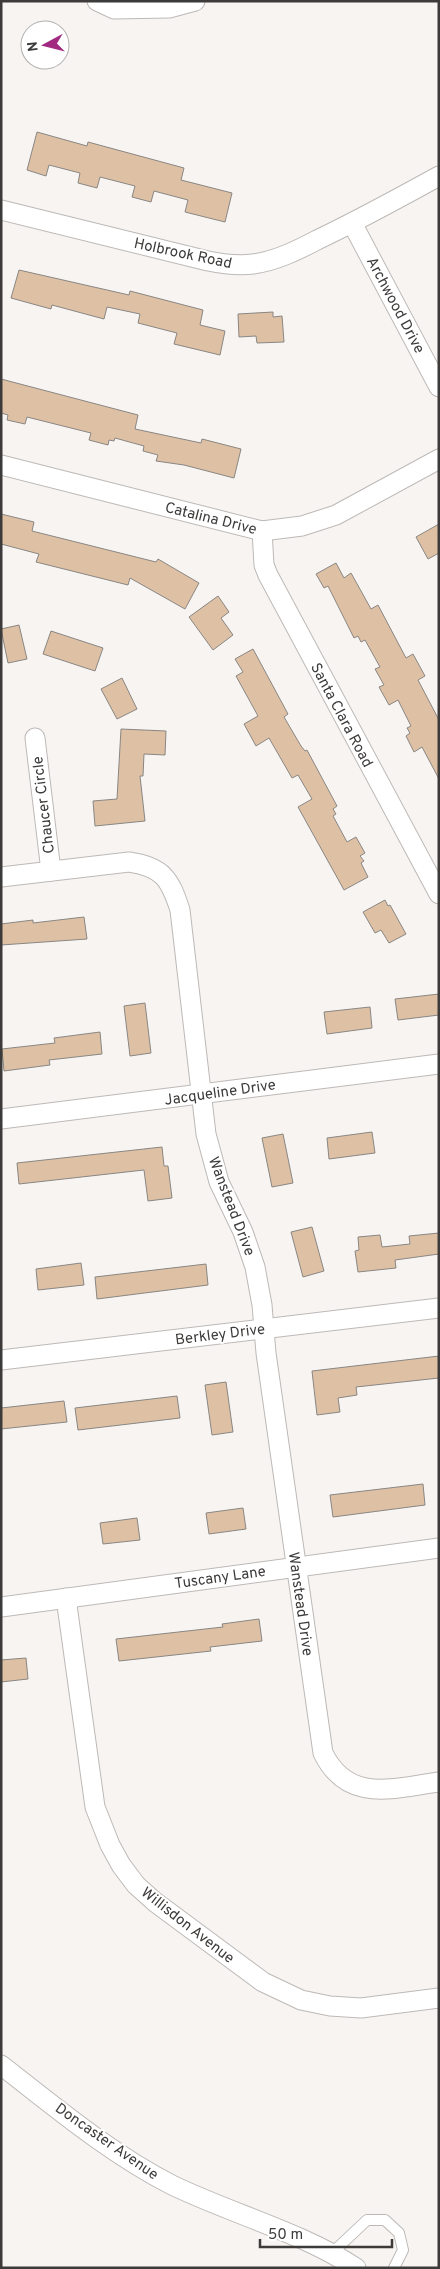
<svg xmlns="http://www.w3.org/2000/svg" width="440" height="2269" font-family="Overpass,sans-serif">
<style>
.building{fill:#dec1a4;stroke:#898683}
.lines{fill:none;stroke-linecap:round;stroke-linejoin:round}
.service-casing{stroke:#bdb9b7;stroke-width:12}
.minor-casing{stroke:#bdb9b7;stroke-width:21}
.service{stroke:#fff;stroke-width:10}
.minor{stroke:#fff;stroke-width:19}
.labels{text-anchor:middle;stroke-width:4;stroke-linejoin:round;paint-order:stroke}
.street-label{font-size:15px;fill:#3d3b3a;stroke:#fff}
</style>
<rect width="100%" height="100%" fill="#f8f4f2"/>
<g class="building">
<path d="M 37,132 L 87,146 L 88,142 L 184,168 L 181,180 L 232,193 L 225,222 L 185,212 L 188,200 L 154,191 L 151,202 L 132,197 L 135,186 L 100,177 L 97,188 L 78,183 L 80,173 L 49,165 L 46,176 L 27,170 Z"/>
<path d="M 19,270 L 129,295 L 130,291 L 203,310 L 200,325 L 225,331 L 220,355 L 174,344 L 177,333 L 138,323 L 140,314 L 107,307 L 104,319 L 52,305 L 51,309 L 11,298 Z"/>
<path d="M 273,312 L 273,317 L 282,316 L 284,342 L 257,343 L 256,336 L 239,337 L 238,314 Z"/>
<path d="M 1,379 L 138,415 L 135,429 L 201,443 L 202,439 L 241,449 L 234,478 L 184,465 L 156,461 L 158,455 L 143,451 L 144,446 L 115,438 L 114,441 L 109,440 L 108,445 L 89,440 L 91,433 L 27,417 L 25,424 L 7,420 L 8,415 L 1,413 Z"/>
<path d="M 1,514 L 34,522 L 32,531 L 156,562 L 158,559 L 199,583 L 185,609 L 130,578 L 128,585 L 36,562 L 39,554 L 1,544 Z"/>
<path d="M 439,524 L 439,553 L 428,559 L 416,537 Z"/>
<path d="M 336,563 L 344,578 L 351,573 L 371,609 L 378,605 L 406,658 L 413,654 L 425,676 L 418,680 L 439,720 L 439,779 L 422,747 L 414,752 L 406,736 L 410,733 L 407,728 L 411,726 L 398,700 L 389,705 L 379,687 L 384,685 L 375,669 L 380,667 L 365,640 L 361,642 L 358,636 L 354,638 L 328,586 L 324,588 L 316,574 Z"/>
<path d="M 218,596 L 229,612 L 221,618 L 233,635 L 213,650 L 189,617 Z"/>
<path d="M 19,625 L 27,659 L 8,663 L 1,629 Z"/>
<path d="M 51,631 L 103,648 L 95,671 L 43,654 Z"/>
<path d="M 253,649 L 288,714 L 284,717 L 301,746 L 305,751 L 307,750 L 337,806 L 333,809 L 336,814 L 333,816 L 347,842 L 356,837 L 365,853 L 360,856 L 364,861 L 361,863 L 368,877 L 344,890 L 298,807 L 312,799 L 298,775 L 292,778 L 269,738 L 256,746 L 244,724 L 258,716 L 236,676 L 243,672 L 235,659 Z"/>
<path d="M 122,678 L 137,709 L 117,719 L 101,689 Z"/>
<path d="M 121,729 L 166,731 L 165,755 L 144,754 L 143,776 L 140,776 L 145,821 L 95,826 L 93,801 L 117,799 Z"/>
<path d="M 385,900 L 388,906 L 390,905 L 406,934 L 389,943 L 381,930 L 375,933 L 363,912 Z"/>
<path d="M 84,917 L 87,939 L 1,945 L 1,924 L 33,920 L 33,923 Z"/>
<path d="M 439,994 L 439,1015 L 398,1020 L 395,999 Z"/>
<path d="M 145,1003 L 151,1053 L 130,1056 L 124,1006 Z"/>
<path d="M 370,1007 L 372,1028 L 327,1034 L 324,1012 Z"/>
<path d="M 100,1032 L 102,1054 L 49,1060 L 50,1065 L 4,1071 L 2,1049 L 55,1043 L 54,1038 Z"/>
<path d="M 372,1132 L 375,1153 L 329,1159 L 327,1138 Z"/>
<path d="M 283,1134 L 293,1183 L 272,1187 L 262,1138 Z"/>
<path d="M 162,1147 L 164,1166 L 168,1166 L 172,1198 L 148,1201 L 144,1170 L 19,1184 L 17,1163 Z"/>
<path d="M 312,1227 L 324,1271 L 303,1277 L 291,1232 Z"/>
<path d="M 439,1233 L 439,1254 L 395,1260 L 396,1268 L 358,1272 L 355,1251 L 359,1250 L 358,1237 L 380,1235 L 382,1247 L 410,1244 L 409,1236 Z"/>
<path d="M 81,1263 L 84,1285 L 38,1290 L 36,1269 Z"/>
<path d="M 206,1264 L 208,1285 L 97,1299 L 95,1277 Z"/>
<path d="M 439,1356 L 439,1378 L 356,1387 L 357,1395 L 338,1398 L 340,1412 L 317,1415 L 312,1371 Z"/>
<path d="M 226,1382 L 233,1432 L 212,1435 L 205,1385 Z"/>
<path d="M 177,1396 L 180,1418 L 78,1430 L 75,1408 Z"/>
<path d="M 64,1401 L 67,1422 L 1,1429 L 1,1408 Z"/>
<path d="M 423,1484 L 425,1505 L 333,1517 L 330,1495 Z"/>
<path d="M 243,1508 L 246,1529 L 209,1534 L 206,1513 Z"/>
<path d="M 137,1518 L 140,1540 L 103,1544 L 100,1523 Z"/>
<path d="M 259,1619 L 262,1641 L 210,1647 L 211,1651 L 119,1661 L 116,1639 L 223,1627 L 222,1624 Z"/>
<path d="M 26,1658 L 28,1679 L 1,1682 L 1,1660 Z"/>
</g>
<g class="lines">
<g class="service-casing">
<path id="service" d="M 332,2253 L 367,2220 L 385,2220 L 399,2233 L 403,2250 L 394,2268"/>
</g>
<g class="minor-casing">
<g id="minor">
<path d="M 97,1 L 114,9 L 169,8 L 195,1"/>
<path d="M 1,210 L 208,261 C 223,264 238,266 253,264 C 276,261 298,250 317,240 C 359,220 399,198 439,176"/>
<path d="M 352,223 L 439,387"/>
<path d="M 1,465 L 262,531 L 302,526 L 336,515 L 439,459"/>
<path d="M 262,531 L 264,565 L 268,575 L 439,894"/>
<path d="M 35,738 L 51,871"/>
<path d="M 1,877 L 129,862 C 163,867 170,879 180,910 L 206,1134 L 219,1182 L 243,1232 L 255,1267 L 262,1305 L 266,1353 L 323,1753 C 348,1804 393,1788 439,1782"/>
<path d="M 1,1119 L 439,1064"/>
<path d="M 1,1360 L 439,1308"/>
<path d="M 66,1598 L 95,1807 L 110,1845 L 121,1865 L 136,1885 L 155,1902 L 263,1982 L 301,2000 L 330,2006 L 361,2008 L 439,1998"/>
<path d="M 1,1607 L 439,1548"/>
<path d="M 1,2065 C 55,2107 111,2154 172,2185 C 232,2214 301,2232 356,2268"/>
</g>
</g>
<use href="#service" class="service"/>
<use href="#minor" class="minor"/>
</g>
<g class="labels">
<g class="street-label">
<text transform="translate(183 253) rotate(12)" y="5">Holbrook Road</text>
<text transform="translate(396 305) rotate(62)" y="5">Archwood Drive</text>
<text transform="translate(211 518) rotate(14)" y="5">Catalina Drive</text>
<text transform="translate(342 715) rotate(62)" y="5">Santa Clara Road</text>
<text transform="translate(43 805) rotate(-97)" y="5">Chaucer Circle</text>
<text transform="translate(220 1092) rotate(-8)" y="5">Jacqueline Drive</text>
<text transform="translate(232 1206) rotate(69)" y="5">Wanstead Drive</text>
<text transform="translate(220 1334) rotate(-7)" y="5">Berkley Drive</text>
<text transform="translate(220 1577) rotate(-8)" y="5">Tuscany Lane</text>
<text transform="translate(301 1604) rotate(82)" y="5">Wanstead Drive</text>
<text transform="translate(188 1925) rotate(38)" y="5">Willisdon Avenue</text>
<text transform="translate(107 2141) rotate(35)" y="5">Doncaster Avenue</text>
</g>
</g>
<rect width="440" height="2269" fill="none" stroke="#3d3b3a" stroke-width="5"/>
<g transform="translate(45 45) rotate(263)"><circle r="24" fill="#ffffff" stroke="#b1b1b0"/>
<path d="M0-4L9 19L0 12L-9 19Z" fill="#a12980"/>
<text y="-8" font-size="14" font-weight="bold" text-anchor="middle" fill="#3d3b3a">N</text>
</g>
<path d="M260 2239v8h132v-8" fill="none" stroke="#3d3b3a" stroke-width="2.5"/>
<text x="268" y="2239" font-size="15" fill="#3d3b3a" stroke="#ffffff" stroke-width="4" paint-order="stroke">50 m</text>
</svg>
